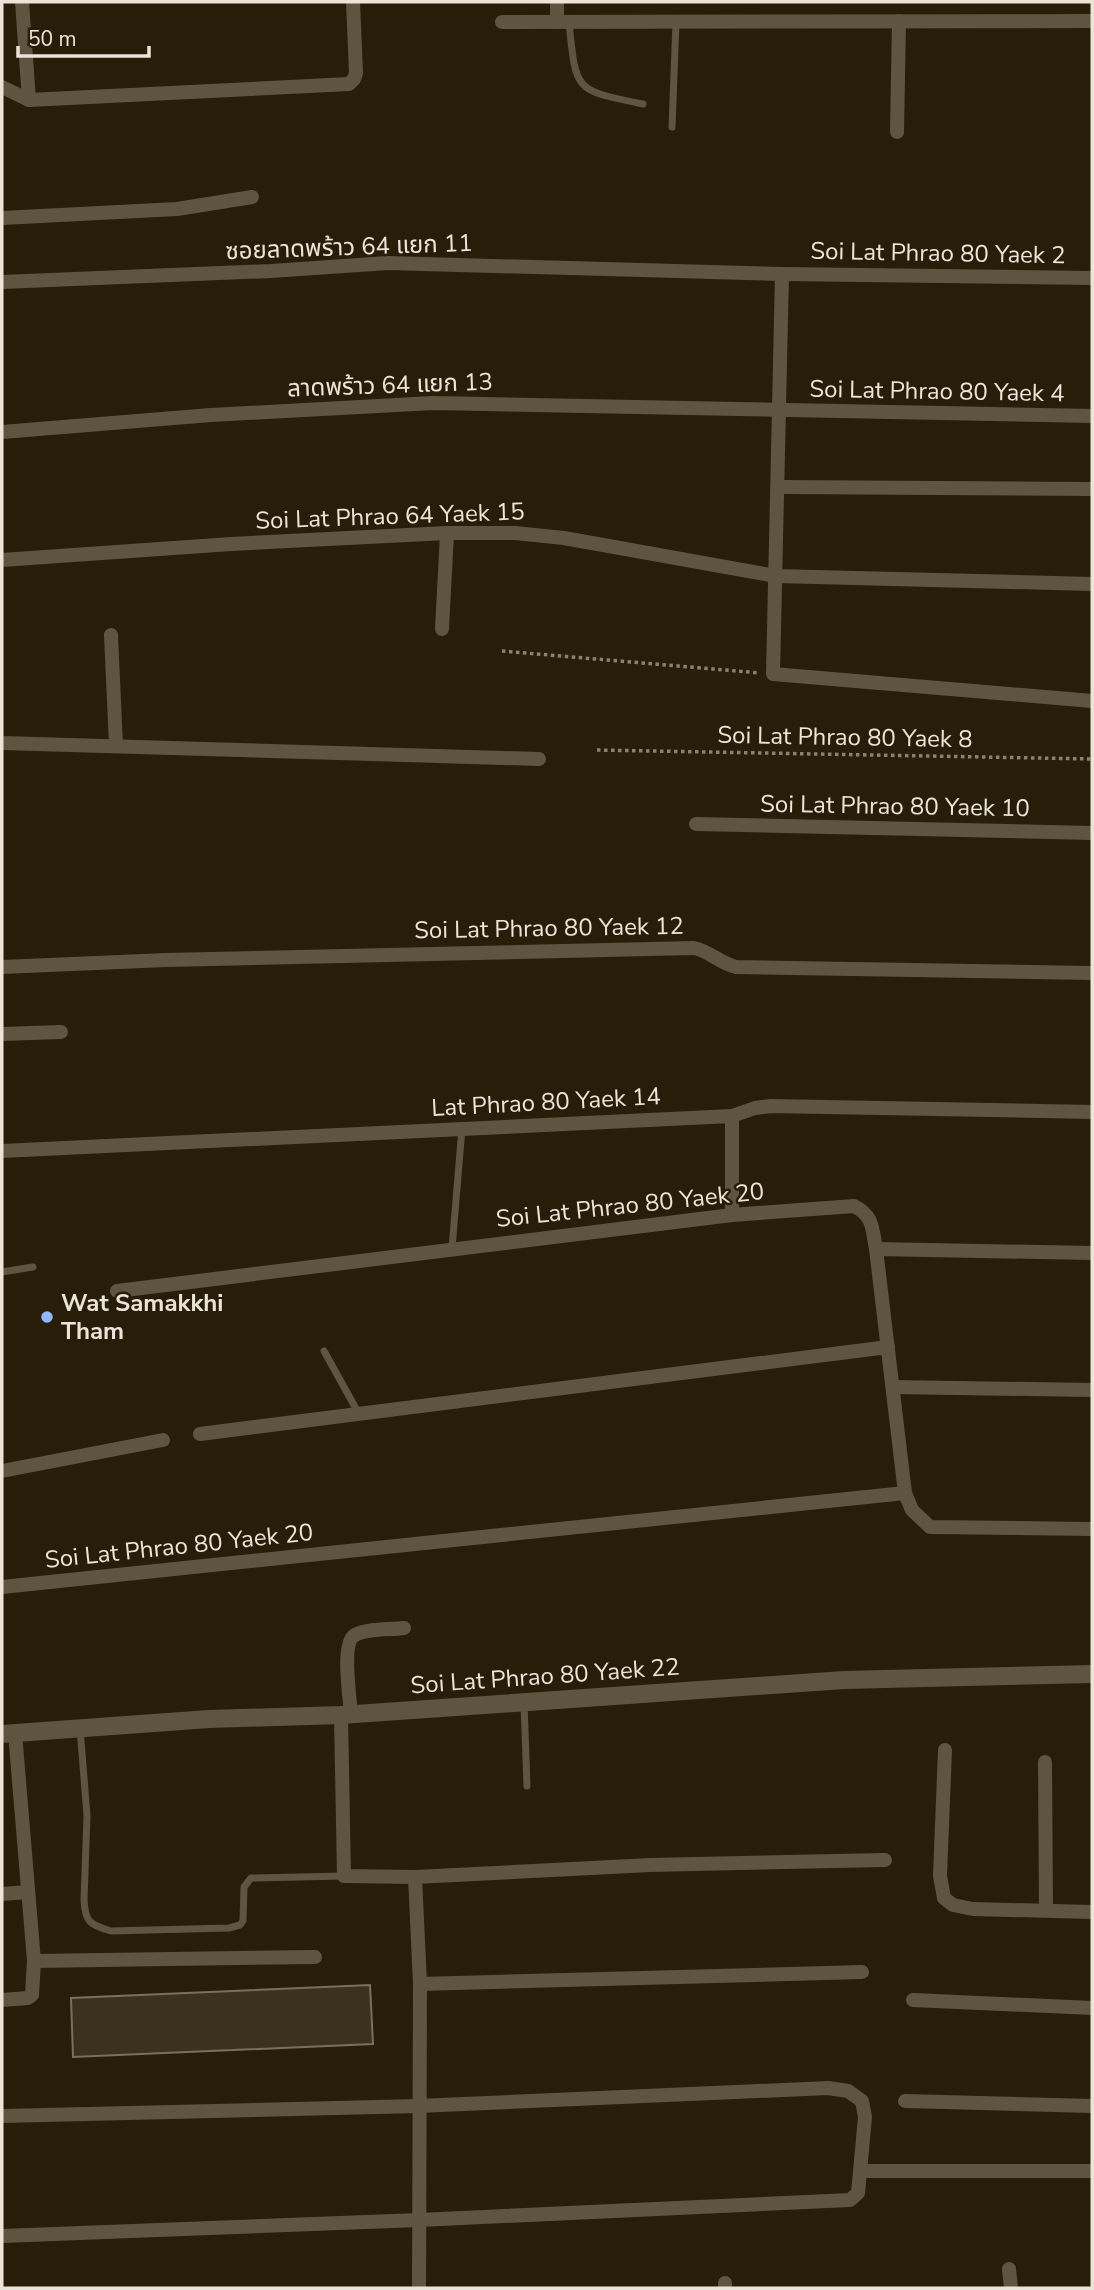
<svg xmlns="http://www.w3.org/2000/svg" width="1094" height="2290" font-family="'Nunito Sans','Noto Sans Thai',sans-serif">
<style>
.building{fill:#3c311d;stroke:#7b6f59;stroke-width:2}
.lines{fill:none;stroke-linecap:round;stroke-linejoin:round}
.path{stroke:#898171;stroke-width:3.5;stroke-dasharray:3.5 3.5;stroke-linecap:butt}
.service{stroke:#5f5440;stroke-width:7}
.minor{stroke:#5f5440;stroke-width:14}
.tertiary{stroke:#5f5440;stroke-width:18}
.poi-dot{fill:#93b7fd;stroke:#271d09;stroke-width:2.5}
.labels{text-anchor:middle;stroke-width:5;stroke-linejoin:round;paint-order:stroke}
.street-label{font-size:24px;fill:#ebe4d8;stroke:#271d09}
.poi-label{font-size:24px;font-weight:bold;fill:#ebe4d8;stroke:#271d09;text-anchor:start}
</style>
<rect width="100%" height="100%" fill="#271d09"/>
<path class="building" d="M 370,1985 L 373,2044 L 73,2057 L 71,1998 Z"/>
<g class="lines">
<g class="path">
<path d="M 502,651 L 760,673"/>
<path d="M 597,750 L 1092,759"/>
</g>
<g class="service">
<path d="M 569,22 C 576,92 574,90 643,104"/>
<path d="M 672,127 L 676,22"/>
<path d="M 452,1248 L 462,1128"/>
<path d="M 2,1272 L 33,1267"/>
<path d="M 324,1351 L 359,1414"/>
<path d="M 524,1703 L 527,1786"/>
<path d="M 80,1728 L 87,1816 L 84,1900 C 85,1922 90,1925 111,1931 L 229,1928 L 240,1925 L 243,1921 L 244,1887 L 251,1878 L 344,1876"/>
</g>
<g class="minor">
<path d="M 22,2 L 29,100"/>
<path d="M 557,2 L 557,22"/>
<path d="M 502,22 L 1092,21"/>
<path d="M 2,87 L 29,100 L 349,84 L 354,79 L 356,73 L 353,2"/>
<path d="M 897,132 L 899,21"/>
<path d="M 2,218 L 177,209 L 252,197"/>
<path d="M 782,274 L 773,674 L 1092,701"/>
<path d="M 2,282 L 271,271 L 388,263 L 782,274 L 1092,278"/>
<path d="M 2,432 L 211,415 L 433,403 L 1092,416"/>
<path d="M 779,487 L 1092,489"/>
<path d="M 2,560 L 231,544 L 447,533 L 515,533 L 564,538 L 776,576 L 1092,584"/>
<path d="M 442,629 L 447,533"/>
<path d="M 111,635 L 116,746"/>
<path d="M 2,743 L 539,759"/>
<path d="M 696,824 L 1092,833"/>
<path d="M 2,967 L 166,960 L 694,948 C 709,951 720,963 736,967 L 1092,973"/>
<path d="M 2,1034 L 61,1032"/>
<path d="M 732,1116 L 732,1215"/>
<path d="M 2,1151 L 732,1116 L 755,1108 L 771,1106 L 1092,1112"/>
<path d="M 876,1249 L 1092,1253"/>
<path d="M 117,1291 L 732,1215 L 854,1206 C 874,1216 872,1229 876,1249 L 905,1493 L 912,1510 L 930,1527 L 1092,1529"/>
<path d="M 893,1387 L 1092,1390"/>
<path d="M 200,1434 L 888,1347"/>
<path d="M 2,1471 L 163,1440"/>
<path d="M 2,1587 L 905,1493"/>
<path d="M 351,1714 C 350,1699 341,1642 355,1635 C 368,1628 390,1630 404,1628"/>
<path d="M 341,1715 L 344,1876 L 415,1877 L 650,1865 L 885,1860"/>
<path d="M 945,1750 L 940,1876 L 944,1898 L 953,1905 L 973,1909 L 1092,1912"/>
<path d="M 1045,1762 L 1046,1910"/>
<path d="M 415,1877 L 420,1984 L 419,2288"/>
<path d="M 2,1894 L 28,1892"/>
<path d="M 34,1961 L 315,1957"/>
<path d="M 420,1984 L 862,1972"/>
<path d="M 2,2000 L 28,1998 L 32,1995 L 34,1961 L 15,1733"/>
<path d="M 913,2000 L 1092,2008"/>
<path d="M 905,2101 L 1092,2106"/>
<path d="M 2,2116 L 418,2106 L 828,2088 L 848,2091 L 862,2101 L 865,2117 L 858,2193 L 850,2200 L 419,2220 L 2,2236"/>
<path d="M 862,2171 L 1092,2171"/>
<path d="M 1009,2269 L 1011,2288"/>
<path d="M 725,2283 L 725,2288"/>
</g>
<path class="tertiary" d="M 2,1734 L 209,1719 L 341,1715 L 844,1680 L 1092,1674"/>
</g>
<circle class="poi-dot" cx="47" cy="1317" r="7"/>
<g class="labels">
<g class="street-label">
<text transform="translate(349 247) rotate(-2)" y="8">ซอยลาดพร้าว 64 แยก 11</text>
<text transform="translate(938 253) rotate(1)" y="8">Soi Lat Phrao 80 Yaek 2</text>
<text transform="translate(390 385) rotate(-2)" y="8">ลาดพร้าว 64 แยก 13</text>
<text transform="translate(937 391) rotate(1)" y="8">Soi Lat Phrao 80 Yaek 4</text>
<text transform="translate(390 516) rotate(-2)" y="8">Soi Lat Phrao 64 Yaek 15</text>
<text transform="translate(845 737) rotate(1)" y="8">Soi Lat Phrao 80 Yaek 8</text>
<text transform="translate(895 806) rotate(1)" y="8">Soi Lat Phrao 80 Yaek 10</text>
<text transform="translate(549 928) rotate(-1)" y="8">Soi Lat Phrao 80 Yaek 12</text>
<text transform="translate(546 1102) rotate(-3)" y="8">Lat Phrao 80 Yaek 14</text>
<text transform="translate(630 1205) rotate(-6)" y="8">Soi Lat Phrao 80 Yaek 20</text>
<text transform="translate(179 1546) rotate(-6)" y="8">Soi Lat Phrao 80 Yaek 20</text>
<text transform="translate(545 1676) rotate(-4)" y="8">Soi Lat Phrao 80 Yaek 22</text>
</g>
<g class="poi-label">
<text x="61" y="1311">Wat Samakkhi<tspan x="61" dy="28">Tham</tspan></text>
</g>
</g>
<rect width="1094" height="2290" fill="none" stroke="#ebe4d8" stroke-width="7"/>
<path d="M18 46v10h131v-10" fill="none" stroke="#ebe4d8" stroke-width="3.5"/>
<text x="28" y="46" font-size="21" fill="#ebe4d8" stroke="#271d09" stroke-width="5" paint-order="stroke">50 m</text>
</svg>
